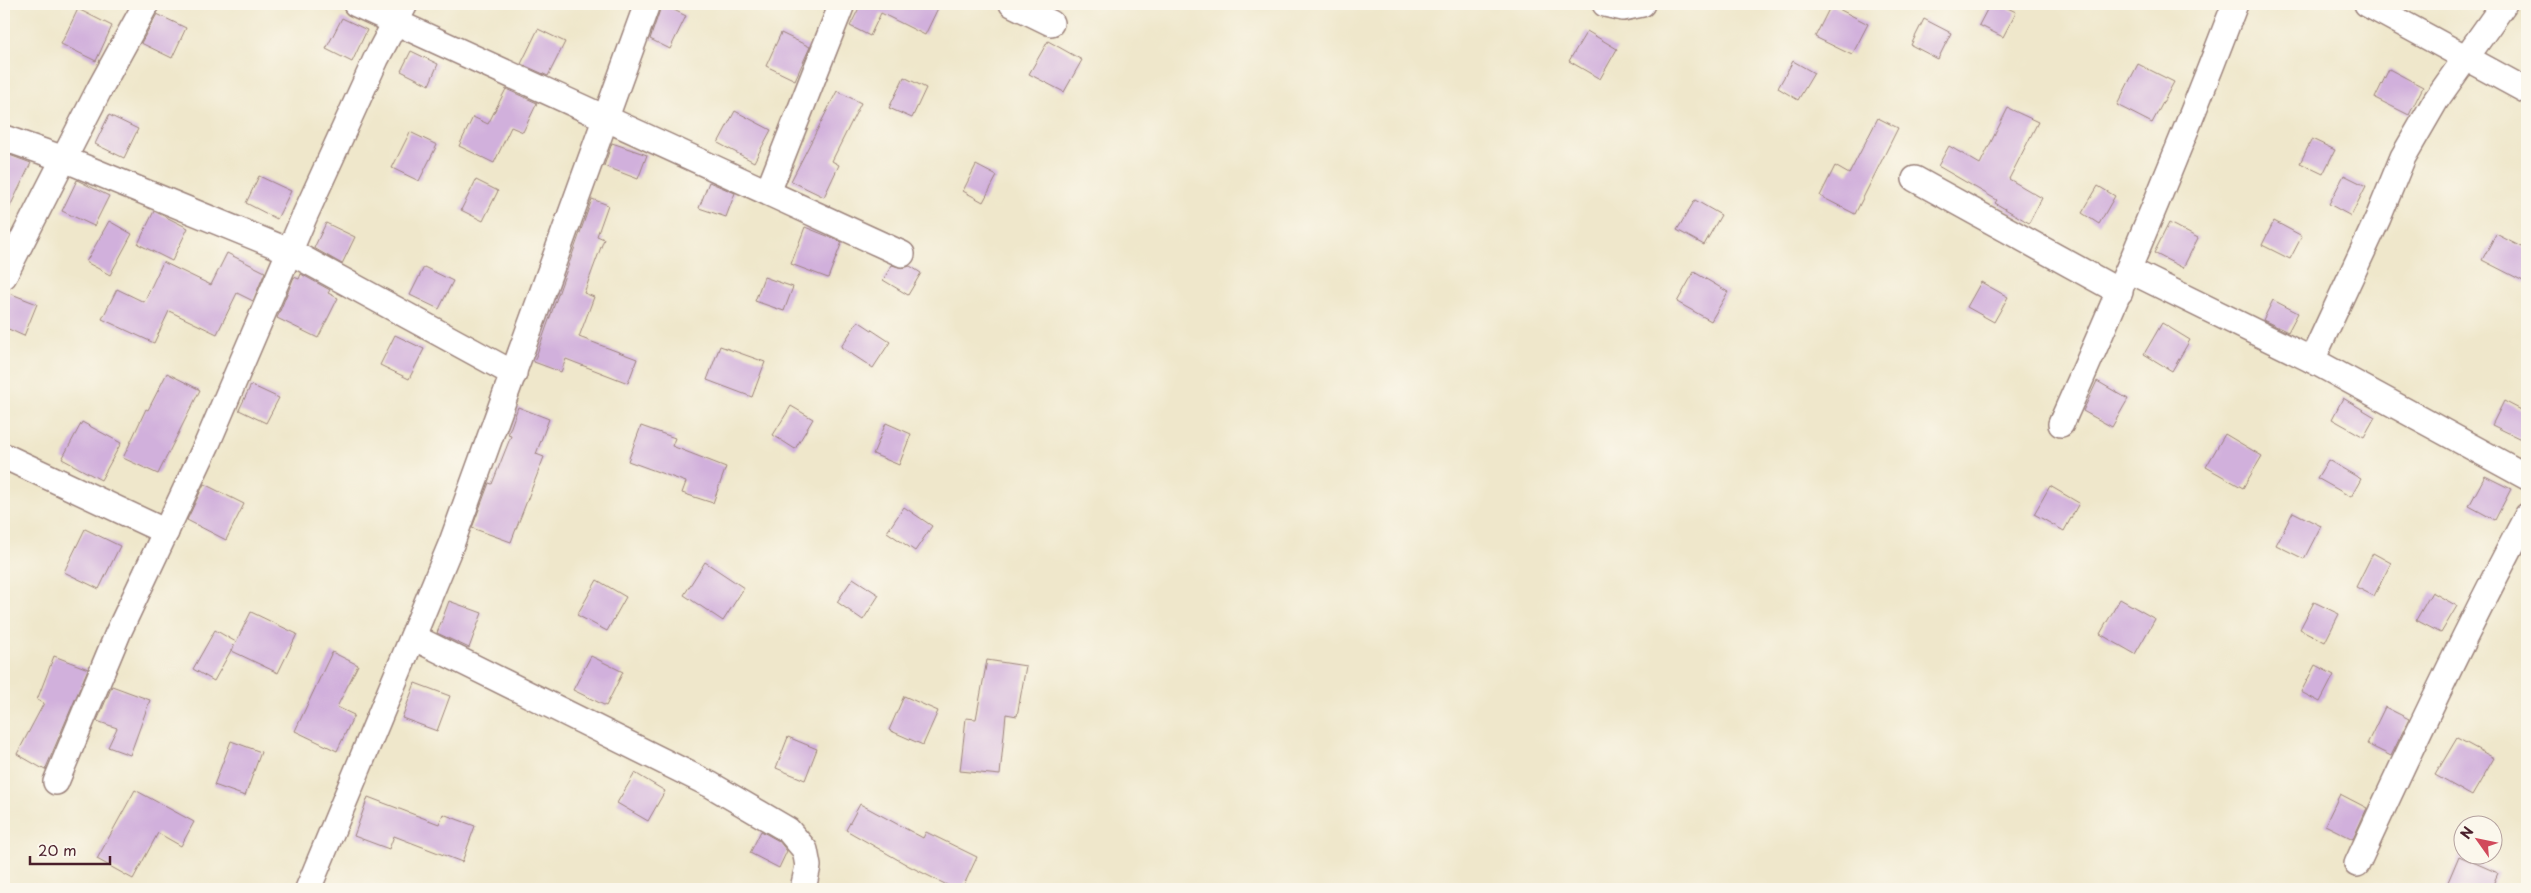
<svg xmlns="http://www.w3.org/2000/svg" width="2531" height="893" font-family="'Playpen Sans',sans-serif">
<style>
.building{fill:#d1b0dc}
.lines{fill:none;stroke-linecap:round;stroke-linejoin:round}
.street-casing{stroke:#9c837b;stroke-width:28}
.street{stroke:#fff;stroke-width:25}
</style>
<rect width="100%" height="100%" fill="#fbf7ec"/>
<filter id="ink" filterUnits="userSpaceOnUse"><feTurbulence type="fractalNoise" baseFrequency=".02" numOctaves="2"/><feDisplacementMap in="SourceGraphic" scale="10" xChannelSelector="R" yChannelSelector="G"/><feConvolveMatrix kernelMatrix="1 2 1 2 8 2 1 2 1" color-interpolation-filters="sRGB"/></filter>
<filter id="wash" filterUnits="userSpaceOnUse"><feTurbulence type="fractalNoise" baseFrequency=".0096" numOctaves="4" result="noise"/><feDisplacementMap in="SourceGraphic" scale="20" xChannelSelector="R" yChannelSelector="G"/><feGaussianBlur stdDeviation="1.12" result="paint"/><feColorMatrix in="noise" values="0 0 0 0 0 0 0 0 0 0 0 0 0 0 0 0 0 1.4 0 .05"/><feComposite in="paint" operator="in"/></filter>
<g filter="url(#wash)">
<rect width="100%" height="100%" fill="#efe7cb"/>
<g id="blocks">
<g class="building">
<path d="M 662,4 L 686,16 L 670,49 L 650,39 Z"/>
<path d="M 861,4 L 940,4 L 925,35 L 881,13 L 870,36 L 850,26 Z"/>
<path d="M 1990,4 L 1999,4 L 2016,12 L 2003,37 L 1979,25 Z"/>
<path d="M 1831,5 L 1868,24 L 1852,55 L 1815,37 Z"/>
<path d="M 78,9 L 112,26 L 96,61 L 61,44 Z"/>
<path d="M 157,14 L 186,28 L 172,58 L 141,43 Z"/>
<path d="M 342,18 L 367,30 L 352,62 L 326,49 Z"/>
<path d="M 1924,19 L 1951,33 L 1938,59 L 1911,45 Z"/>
<path d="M 538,29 L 565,42 L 548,76 L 521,64 Z"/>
<path d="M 1587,31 L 1617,49 L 1600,79 L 1569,61 Z"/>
<path d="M 781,33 L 810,47 L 795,80 L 766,66 Z"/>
<path d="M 1048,41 L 1082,60 L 1064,92 L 1029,74 Z"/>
<path d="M 411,51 L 438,64 L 429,85 L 401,71 Z"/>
<path d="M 1793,61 L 1814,73 L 1798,100 L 1778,88 Z"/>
<path d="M 2138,64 L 2174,82 L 2152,123 L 2117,105 Z"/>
<path d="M 2389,69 L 2423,87 L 2409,115 L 2375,98 Z"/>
<path d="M 904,77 L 926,88 L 912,118 L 889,108 Z"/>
<path d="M 506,89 L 537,103 L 523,132 L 511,127 L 494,163 L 459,146 L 473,117 L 488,124 Z"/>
<path d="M 837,91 L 861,103 L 832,161 L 839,165 L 824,197 L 791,181 Z"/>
<path d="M 2008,108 L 2038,122 L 2009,179 L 2042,198 L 2029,223 L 1995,203 L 1997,200 L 1938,166 L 1949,146 L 1980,164 Z"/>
<path d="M 735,111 L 771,130 L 754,162 L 718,143 Z"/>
<path d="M 109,115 L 138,129 L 124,158 L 95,144 Z"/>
<path d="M 1878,118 L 1898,128 L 1855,214 L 1820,196 L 1835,166 L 1849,174 Z"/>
<path d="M 410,132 L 437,145 L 419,181 L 392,168 Z"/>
<path d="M 2312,139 L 2335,150 L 2323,174 L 2300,163 Z"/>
<path d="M 612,143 L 647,155 L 638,179 L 604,166 Z"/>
<path d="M 4,153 L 31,163 L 4,219 Z"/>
<path d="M 976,165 L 997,176 L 983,202 L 963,191 Z"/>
<path d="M 2344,175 L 2366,186 L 2351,216 L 2329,204 Z"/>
<path d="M 259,176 L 291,191 L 277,219 L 246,203 Z"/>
<path d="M 77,180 L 109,196 L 94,226 L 62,211 Z"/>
<path d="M 476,180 L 498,191 L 483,221 L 461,210 Z"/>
<path d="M 709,182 L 735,193 L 726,217 L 699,208 Z"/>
<path d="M 2098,186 L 2115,196 L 2099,224 L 2082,213 Z"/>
<path d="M 592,199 L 608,205 L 597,236 L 604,239 L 584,293 L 594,297 L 579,337 L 637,359 L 628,383 L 566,359 L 561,372 L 534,362 Z"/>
<path d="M 1695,200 L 1721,215 L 1704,245 L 1677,230 Z"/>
<path d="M 154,211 L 188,228 L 172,261 L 138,244 Z"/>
<path d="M 109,221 L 132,234 L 110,275 L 86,262 Z"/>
<path d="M 2274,221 L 2302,236 L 2290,259 L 2262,245 Z"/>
<path d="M 326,223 L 355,237 L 342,264 L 314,248 Z"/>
<path d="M 2169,223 L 2198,238 L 2183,268 L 2154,253 Z"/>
<path d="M 805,227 L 842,242 L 828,278 L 791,264 Z"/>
<path d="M 2496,234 L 2527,250 L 2527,283 L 2482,260 Z"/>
<path d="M 227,253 L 265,272 L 253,301 L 237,293 L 217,334 L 169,311 L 154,343 L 102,319 L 117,289 L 144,302 L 163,262 L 211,285 Z"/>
<path d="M 892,265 L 903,268 L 910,266 L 921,273 L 908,295 L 883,280 Z"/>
<path d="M 424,267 L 453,281 L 439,309 L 410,295 Z"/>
<path d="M 1694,272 L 1728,292 L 1711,321 L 1677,302 Z"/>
<path d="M 301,274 L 330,290 L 328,293 L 338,298 L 318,338 L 277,318 L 294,277 L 299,279 Z"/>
<path d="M 764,277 L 793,287 L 784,311 L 755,301 Z"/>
<path d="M 1981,282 L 2008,297 L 1994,322 L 1967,307 Z"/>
<path d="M 9,293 L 37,304 L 24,336 L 4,327 L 4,305 Z"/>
<path d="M 2273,300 L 2298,313 L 2288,332 L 2263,320 Z"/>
<path d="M 858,321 L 890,342 L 873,368 L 841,347 Z"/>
<path d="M 2162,323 L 2190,340 L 2172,371 L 2144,354 Z"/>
<path d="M 395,335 L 424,349 L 409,379 L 380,365 Z"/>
<path d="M 720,346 L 765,362 L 752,397 L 707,380 Z"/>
<path d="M 167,373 L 200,390 L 158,474 L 123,458 L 146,409 L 148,410 Z"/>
<path d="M 2097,381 L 2128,399 L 2112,427 L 2083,411 Z"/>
<path d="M 251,385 L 279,398 L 266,423 L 239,410 Z"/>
<path d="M 2343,398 L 2375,417 L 2364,437 L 2332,419 Z"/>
<path d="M 2504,401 L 2527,413 L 2527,442 L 2492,425 Z"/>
<path d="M 791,406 L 813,419 L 795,449 L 773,435 Z"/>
<path d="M 518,407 L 549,419 L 536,454 L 544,457 L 511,542 L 472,528 L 489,483 L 492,484 L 511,436 L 508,435 Z"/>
<path d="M 82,422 L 121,443 L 101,480 L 62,459 Z"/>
<path d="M 886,423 L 911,434 L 899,465 L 873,454 Z"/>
<path d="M 641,426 L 675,438 L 672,446 L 726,467 L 713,503 L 682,493 L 686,482 L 628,461 Z"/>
<path d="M 2225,434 L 2262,456 L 2243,488 L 2206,467 Z"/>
<path d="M 2328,460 L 2361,479 L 2351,497 L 2317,478 Z"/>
<path d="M 2485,476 L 2511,489 L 2495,520 L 2469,506 Z"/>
<path d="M 204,484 L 244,504 L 226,540 L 187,520 Z"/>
<path d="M 2050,486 L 2079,503 L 2064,531 L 2034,514 Z"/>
<path d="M 904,507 L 932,526 L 915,551 L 887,532 Z"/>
<path d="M 2293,512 L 2321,526 L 2304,559 L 2276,545 Z"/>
<path d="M 85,529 L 120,546 L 99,589 L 64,572 Z"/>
<path d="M 2373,553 L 2391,563 L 2374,596 L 2356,587 Z"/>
<path d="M 705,562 L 744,588 L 723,621 L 684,595 Z"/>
<path d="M 853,578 L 879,595 L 863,620 L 837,602 Z"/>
<path d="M 597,580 L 626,597 L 607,631 L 577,615 Z"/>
<path d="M 2432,592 L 2457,606 L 2441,633 L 2416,620 Z"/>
<path d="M 2120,599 L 2155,619 L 2135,654 L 2100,634 Z"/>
<path d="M 449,601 L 482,613 L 469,648 L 437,633 Z"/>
<path d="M 2314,602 L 2339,614 L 2325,642 L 2300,629 Z"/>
<path d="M 251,612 L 297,634 L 278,673 L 232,651 L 234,645 L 214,681 L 193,669 L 215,630 L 236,642 Z"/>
<path d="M 332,652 L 358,665 L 337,707 L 354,715 L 337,751 L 295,731 Z"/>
<path d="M 54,656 L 88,669 L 45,770 L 17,754 L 44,703 L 37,700 Z"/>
<path d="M 591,656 L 623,672 L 606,706 L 573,690 Z"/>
<path d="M 987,660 L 1026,666 L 1017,716 L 1006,714 L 1000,775 L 960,771 L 966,718 L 976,719 Z"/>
<path d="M 2315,665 L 2334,675 L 2320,702 L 2301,692 Z"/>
<path d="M 415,683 L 450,696 L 437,731 L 402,718 Z"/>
<path d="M 112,686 L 150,700 L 130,755 L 108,747 L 117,728 L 97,721 Z"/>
<path d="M 904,696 L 938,711 L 923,745 L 889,730 Z"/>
<path d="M 2385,707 L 2409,719 L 2391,756 L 2367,744 Z"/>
<path d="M 788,737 L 817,749 L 805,780 L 776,768 Z"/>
<path d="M 2457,738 L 2494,758 L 2472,796 L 2435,775 Z"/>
<path d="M 231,741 L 261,752 L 245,796 L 214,785 Z"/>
<path d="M 635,773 L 665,791 L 648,821 L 617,803 Z"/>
<path d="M 135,790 L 194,822 L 181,846 L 158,833 L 133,879 L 97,859 Z"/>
<path d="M 2340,794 L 2367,808 L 2353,839 L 2325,825 Z"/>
<path d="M 368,797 L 439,824 L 443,814 L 475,826 L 462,862 L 394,836 L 389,849 L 354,836 Z"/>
<path d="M 860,804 L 923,838 L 926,832 L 977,857 L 962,889 L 955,889 L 909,866 L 846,830 Z"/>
<path d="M 761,831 L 779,841 L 787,851 L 779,868 L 750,853 Z"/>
<path d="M 2459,856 L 2498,873 L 2491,889 L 2445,889 Z"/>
</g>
</g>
</g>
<g filter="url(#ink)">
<use href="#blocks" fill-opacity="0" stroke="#9c837b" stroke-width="1"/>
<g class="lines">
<g class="street-casing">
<g id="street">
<path d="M 356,4 L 902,254"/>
<path d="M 1012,4 L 1051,23"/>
<path d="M 1605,4 L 1623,8 L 1642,4"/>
<path d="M 2367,4 L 2527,91"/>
<path d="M 4,138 L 64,159 L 289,251 L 514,374"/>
<path d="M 1915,179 L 2120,292"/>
<path d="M 768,192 L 842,4"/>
<path d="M 2129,270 L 2312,360 L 2527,477"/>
<path d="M 4,276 L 100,88 L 146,4"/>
<path d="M 2312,360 L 2378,218 L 2403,157 L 2436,100 L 2504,4"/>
<path d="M 2061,424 C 2123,285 2181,146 2235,4"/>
<path d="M 4,456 L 166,532"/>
<path d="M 413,637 L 711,785 L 788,830 L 805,850 L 808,866 L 803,889"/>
<path d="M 56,782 L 118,633 L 207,444 L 305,215 L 376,59 L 405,4"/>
<path d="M 2357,864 C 2411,746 2466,630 2527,516"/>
<path d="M 308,889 L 452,542 L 647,4"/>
</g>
</g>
<use href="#street" class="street"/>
</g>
</g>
<rect width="2531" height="893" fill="none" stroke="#fbf7ec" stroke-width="20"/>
<g transform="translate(2478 840) rotate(303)"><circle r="24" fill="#fbf7ec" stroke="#b4a19f"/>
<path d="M0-4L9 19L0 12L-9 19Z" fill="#d1495b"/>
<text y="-8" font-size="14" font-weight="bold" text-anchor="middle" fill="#4a1f2b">N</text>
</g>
<path d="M30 856v8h80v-8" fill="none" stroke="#4a1f2b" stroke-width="2.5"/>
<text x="38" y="856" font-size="15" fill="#4a1f2b" stroke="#fbf7ec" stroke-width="4" paint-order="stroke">20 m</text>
</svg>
